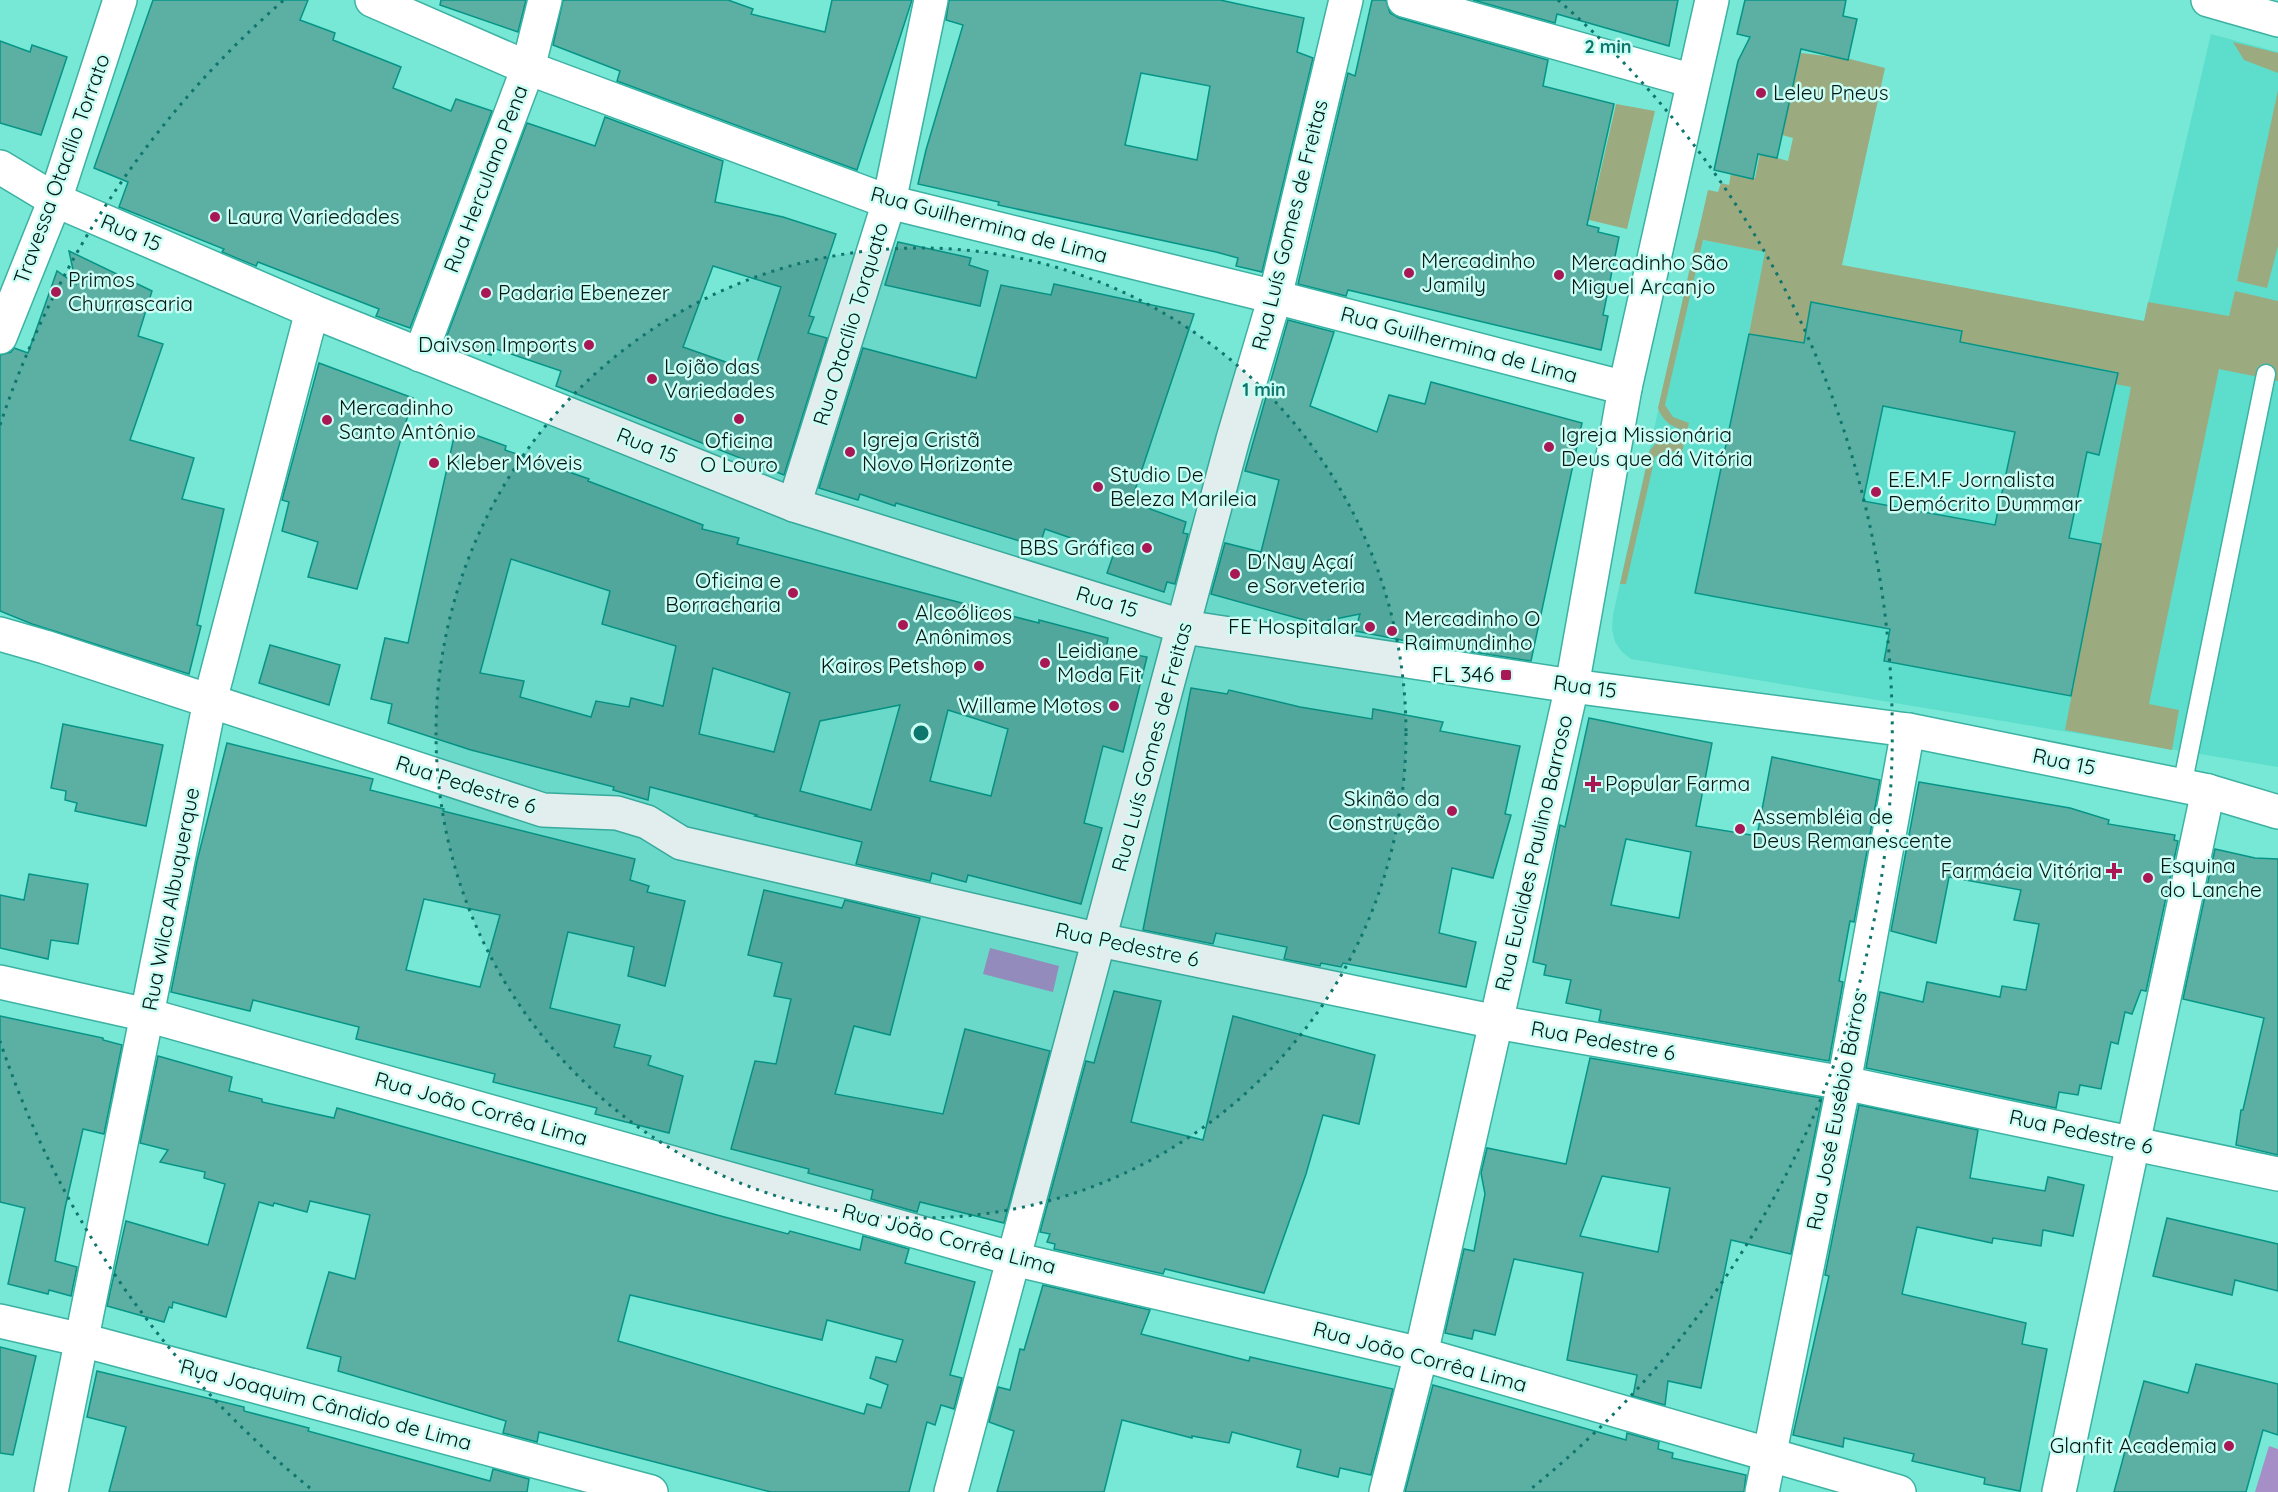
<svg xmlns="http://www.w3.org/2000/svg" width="2278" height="1492" font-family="Quicksand,sans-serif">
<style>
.built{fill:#5ddecc}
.green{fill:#9caa7f}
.water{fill:#a58fc6}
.building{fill:#5cafa3;stroke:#059587;stroke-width:1.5;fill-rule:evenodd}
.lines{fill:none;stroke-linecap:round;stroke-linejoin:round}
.service-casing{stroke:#3cb2a3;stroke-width:21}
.minor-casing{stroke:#3cb2a3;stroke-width:36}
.service{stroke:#fff;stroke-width:18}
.minor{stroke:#fff;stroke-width:33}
.ring{fill:none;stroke:#0f766e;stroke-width:3;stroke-dasharray:3 6}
.poi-dot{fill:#a81854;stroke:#cafdf4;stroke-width:2}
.labels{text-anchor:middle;stroke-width:5;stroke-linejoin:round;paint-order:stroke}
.poi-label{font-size:21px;fill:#011714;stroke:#cafdf4;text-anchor:start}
.street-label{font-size:21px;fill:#011714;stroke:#cafdf4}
.centre{fill:#0f766e;stroke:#cafdf4;stroke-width:3}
.ring-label{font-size:18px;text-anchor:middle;font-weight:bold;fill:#0f766e;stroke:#cafdf4;stroke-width:5;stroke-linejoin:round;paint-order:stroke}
</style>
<rect width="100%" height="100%" fill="#77e7d6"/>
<path class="built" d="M 2211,34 L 2278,52 L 2278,767 L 1631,659 L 1622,652 L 1615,642 L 1612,629 L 1613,615 L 1696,239 L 2144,321 Z"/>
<g class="green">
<path d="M 2233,42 L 2278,53 L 2278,73 L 2244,60 Z"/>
<path d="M 1801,53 L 1850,59 L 1885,68 L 1842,265 L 2144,321 L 2148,302 L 2229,316 L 2235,291 L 2278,301 L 2278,381 L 2219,369 L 2149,704 L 2179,710 L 2172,750 L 2065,730 L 2131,387 L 2115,384 L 2117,372 L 1960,342 L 1962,331 L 1812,302 L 1804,343 L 1749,334 L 1765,252 L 1703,240 L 1665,405 L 1673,417 L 1689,423 L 1687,431 C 1673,428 1663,422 1658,408 L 1708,190 L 1718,192 L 1721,183 L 1729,185 L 1731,173 L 1755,178 L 1760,153 L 1788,161 L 1793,138 L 1782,135 Z"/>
<path d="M 2278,90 L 2278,246 L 2267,288 L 2237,281 Z"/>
<path d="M 1616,104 L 1655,111 L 1627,229 L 1585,219 L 1584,188 L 1596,191 Z"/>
<path d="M 1668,439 L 1684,443 L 1682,453 L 1665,451 L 1655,457 L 1626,584 L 1620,584 L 1650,450 L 1656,443 Z"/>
</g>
<g class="water">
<path d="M 990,948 L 1059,966 L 1053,992 L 983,974 Z"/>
<path d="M 2269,1446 L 2278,1449 L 2278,1492 L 2255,1492 Z"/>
</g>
<g class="building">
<path d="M 153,0 L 308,0 L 300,20 L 335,33 L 333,40 L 401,67 L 393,88 L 451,111 L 456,99 L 492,111 L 410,328 L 376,316 L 379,309 L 258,262 L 256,266 L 222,252 L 224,249 L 119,207 L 128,182 L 94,168 Z"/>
<path d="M 441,0 L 526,0 L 518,32 L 440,5 Z"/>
<path d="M 563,0 L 728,0 L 753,9 L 751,14 L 825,32 L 832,0 L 912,0 L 857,170 L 617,81 L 620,71 L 553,45 Z"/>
<path d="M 949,0 L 1220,0 L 1304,18 L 1297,52 L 1313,58 L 1262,272 L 1236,266 L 1238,258 L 1216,252 L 998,205 L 999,202 L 918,184 L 926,150 L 963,25 L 946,20 ZM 1141,73 L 1210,86 L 1197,160 L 1125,145 Z"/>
<path d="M 1372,0 L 1386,0 L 1390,13 L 1399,18 L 1548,60 L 1543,86 L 1614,104 L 1587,225 L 1599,228 L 1598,232 L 1619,237 L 1603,315 L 1608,316 L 1601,350 L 1348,290 L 1346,296 L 1298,284 L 1348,73 L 1355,76 Z"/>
<path d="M 1473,0 L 1678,0 L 1669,46 L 1557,14 L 1555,23 Z"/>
<path d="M 1745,0 L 1846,0 L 1843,16 L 1857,19 L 1848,60 L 1801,49 L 1777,158 L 1758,154 L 1753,179 L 1714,170 L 1738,61 L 1750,37 L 1737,34 Z"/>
<path d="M 0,41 L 30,52 L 32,45 L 67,57 L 41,135 L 0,123 Z"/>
<path d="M 605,117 L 723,161 L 715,202 L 783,217 L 836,234 L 809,316 L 814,317 L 808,333 L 827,338 L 784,475 L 556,386 L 561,371 L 493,348 L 491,355 L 445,341 L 527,123 L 595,146 ZM 713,266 L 781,287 L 754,372 L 683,347 Z"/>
<path d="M 898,242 L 971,258 L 969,265 L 988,271 L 980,306 L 885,285 Z"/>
<path d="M 69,251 L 152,291 L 138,336 L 163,344 L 130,440 L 194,458 L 182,499 L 224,509 L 197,625 L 201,626 L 189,674 L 32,624 L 0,611 L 0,355 L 11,352 L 14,348 L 28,353 L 57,271 L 76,284 Z"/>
<path d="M 1054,284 L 1194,314 L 1131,502 L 1186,522 L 1183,533 L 1188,534 L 1175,584 L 1167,582 L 1164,592 L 1107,573 L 1114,553 L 1045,529 L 1039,547 L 896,503 L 895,506 L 860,494 L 858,500 L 819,488 L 863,348 L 976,378 L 1001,285 L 1051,295 Z"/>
<path d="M 1811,302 L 1962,331 L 1960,342 L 2118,373 L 2099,455 L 2087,452 L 2069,538 L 2101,544 L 2071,696 L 1884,661 L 1890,629 L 1695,593 L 1749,334 L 1804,343 ZM 1883,406 L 2015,432 L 1995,525 L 1863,501 Z"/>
<path d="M 1288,320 L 1334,332 L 1310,406 L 1377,432 L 1389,395 L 1425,404 L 1431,382 L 1582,423 L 1531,661 L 1427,645 L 1355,631 L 1360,614 L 1315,623 L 1211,594 L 1225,543 L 1261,552 L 1279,480 L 1245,471 Z"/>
<path d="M 319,363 L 413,398 L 357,589 L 308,577 L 318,542 L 282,531 L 289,502 L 282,500 Z"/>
<path d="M 456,428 L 506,446 L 505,450 L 589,479 L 588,481 L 703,525 L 702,529 L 739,538 L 737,544 L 996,612 L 1039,623 L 1039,620 L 1108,638 L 1106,649 L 1147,657 L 1123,752 L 1103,746 L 1084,823 L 1102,828 L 1081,904 L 968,875 L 966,882 L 932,873 L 930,881 L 856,864 L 862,842 L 755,816 L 757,815 L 650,787 L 648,800 L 613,790 L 614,787 L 471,750 L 388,723 L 392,704 L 371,699 L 385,638 L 408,643 ZM 511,559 L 610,591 L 602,624 L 676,646 L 663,706 L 631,698 L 629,707 L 596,701 L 591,717 L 520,697 L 524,681 L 480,673 ZM 713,668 L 790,693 L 774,752 L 699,734 ZM 900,705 L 871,810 L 800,791 L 820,721 ZM 948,710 L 1008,729 L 991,796 L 930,781 Z"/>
<path d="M 270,645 L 340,665 L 329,705 L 259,683 Z"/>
<path d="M 1191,688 L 1227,694 L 1229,690 L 1300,707 L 1372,719 L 1373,709 L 1443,722 L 1440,731 L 1520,746 L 1505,814 L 1511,815 L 1493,878 L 1452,868 L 1439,933 L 1476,942 L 1466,987 L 1343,963 L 1341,967 L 1321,963 L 1320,966 L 1284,959 L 1287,947 L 1216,933 L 1213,944 L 1143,930 Z"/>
<path d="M 1589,718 L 1712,743 L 1696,826 L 1757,836 L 1772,757 L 1880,780 L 1854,922 L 1850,921 L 1839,981 L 1843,982 L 1829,1061 L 1599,1021 L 1601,1010 L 1566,1003 L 1571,980 L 1544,975 L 1546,965 L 1533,962 L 1560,825 L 1565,827 ZM 1626,839 L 1691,852 L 1679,918 L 1611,905 Z"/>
<path d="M 63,724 L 163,745 L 146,826 L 75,811 L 77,803 L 65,800 L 66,791 L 51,788 Z"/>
<path d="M 227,743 L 373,779 L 370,790 L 444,809 L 443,811 L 635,859 L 630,880 L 649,886 L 647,892 L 685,901 L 665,986 L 628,976 L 634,947 L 568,932 L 550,1008 L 620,1025 L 614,1047 L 651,1056 L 648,1065 L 683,1076 L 669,1133 L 595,1114 L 597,1108 L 493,1082 L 495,1074 L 356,1039 L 359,1027 L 253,1000 L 250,1011 L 171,992 L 197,861 ZM 424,899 L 500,915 L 480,987 L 406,970 Z"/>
<path d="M 1919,782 L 2070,808 L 2109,820 L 2108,824 L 2175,835 L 2174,840 L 2178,841 L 2146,991 L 2141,990 L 2132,1014 L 2125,1012 L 2118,1044 L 2111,1042 L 2101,1089 L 2080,1085 L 2078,1095 L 2059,1092 L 2056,1108 L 1866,1068 L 1880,992 L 1923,1002 L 1927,982 L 2000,997 L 2002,986 L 2026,990 L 2039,924 L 2014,920 L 2021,890 L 1949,877 L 1936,943 L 1891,931 Z"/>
<path d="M 2215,849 L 2255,858 L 2278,859 L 2278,1155 L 2236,1145 L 2241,1110 L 2243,1110 L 2264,1018 L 2183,999 Z"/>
<path d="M 29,874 L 88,884 L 78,944 L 51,940 L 48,959 L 0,948 L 0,895 L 24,900 Z"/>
<path d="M 764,890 L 842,908 L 845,900 L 920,918 L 890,1035 L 854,1026 L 835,1094 L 943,1114 L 965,1029 L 1050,1051 L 1004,1223 L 920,1202 L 917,1212 L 871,1199 L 873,1190 L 808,1173 L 809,1169 L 731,1149 L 755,1061 L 776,1064 L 791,999 L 774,996 L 782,963 L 748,955 Z"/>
<path d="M 1114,991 L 1161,1001 L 1131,1122 L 1203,1140 L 1233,1016 L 1375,1055 L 1359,1124 L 1323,1115 L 1306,1174 L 1264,1293 L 1165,1269 L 1163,1274 L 1054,1249 L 1055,1244 L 1047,1242 L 1050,1234 L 1040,1232 L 1086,1061 L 1094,1063 Z"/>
<path d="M 0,1016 L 103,1038 L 103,1040 L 122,1045 L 104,1134 L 83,1129 L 65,1208 L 55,1261 L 77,1267 L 71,1296 L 49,1290 L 48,1294 L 8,1284 L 25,1208 L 0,1202 Z"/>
<path d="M 158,1056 L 232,1077 L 229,1091 L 262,1099 L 262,1102 L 334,1118 L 337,1108 L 717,1215 L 788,1234 L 790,1231 L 860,1250 L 863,1236 L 909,1249 L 905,1263 L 975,1282 L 950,1375 L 962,1378 L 954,1409 L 941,1405 L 935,1425 L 927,1422 L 909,1492 L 771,1492 L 539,1432 L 537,1442 L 503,1433 L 506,1421 L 338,1371 L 341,1357 L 307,1348 L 329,1272 L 355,1279 L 370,1215 L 310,1201 L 307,1212 L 274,1203 L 273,1206 L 259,1202 L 226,1317 L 173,1302 L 172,1308 L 169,1307 L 164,1322 L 107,1306 L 126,1221 L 208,1245 L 225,1184 L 204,1178 L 205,1172 L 160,1162 L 168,1150 L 140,1143 ZM 630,1295 L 822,1340 L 827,1320 L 903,1340 L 896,1362 L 876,1357 L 870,1378 L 888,1385 L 881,1408 L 867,1404 L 864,1414 L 618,1341 Z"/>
<path d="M 1590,1058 L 1822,1098 L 1791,1254 L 1731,1240 L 1701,1388 L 1668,1381 L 1665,1405 L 1633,1396 L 1637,1375 L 1567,1360 L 1583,1273 L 1514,1259 L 1495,1335 L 1474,1330 L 1472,1339 L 1445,1333 L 1464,1249 L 1474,1251 L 1485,1194 L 1481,1173 L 1487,1148 L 1566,1164 ZM 1602,1176 L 1670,1188 L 1658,1252 L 1580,1236 Z"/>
<path d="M 1859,1105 L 1978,1130 L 1970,1178 L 2045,1191 L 2048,1177 L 2084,1185 L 2073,1236 L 2043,1230 L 2041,1246 L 1993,1238 L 1992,1243 L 1917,1227 L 1902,1294 L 2026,1323 L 2022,1344 L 2047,1349 L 2020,1491 L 1984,1484 L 1985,1478 L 1912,1461 L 1914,1454 L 1844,1438 L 1843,1447 L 1793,1435 L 1829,1276 L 1825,1275 Z"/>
<path d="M 2167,1218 L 2278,1244 L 2278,1291 L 2235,1280 L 2232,1295 L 2153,1276 Z"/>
<path d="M 1043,1285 L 1150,1310 L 1141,1334 L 1249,1361 L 1250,1357 L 1393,1389 L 1371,1475 L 1340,1468 L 1338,1477 L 1297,1467 L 1301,1450 L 1232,1432 L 1229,1443 L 1192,1436 L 1192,1438 L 1122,1420 L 1104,1492 L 997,1492 L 1014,1431 L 989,1422 L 998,1387 L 1010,1390 L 1020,1349 L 1024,1350 Z"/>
<path d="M 0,1347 L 36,1356 L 13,1455 L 0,1453 Z"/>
<path d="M 2196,1364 L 2278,1384 L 2278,1435 L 2263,1430 L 2246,1492 L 2114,1492 L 2144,1381 L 2188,1393 Z"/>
<path d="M 97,1371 L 244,1407 L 244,1411 L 309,1428 L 308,1431 L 490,1481 L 493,1469 L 529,1479 L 527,1492 L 109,1492 L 126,1427 L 87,1417 Z"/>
<path d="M 1433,1385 L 1626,1440 L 1627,1433 L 1659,1442 L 1658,1449 L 1673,1453 L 1672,1458 L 1746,1475 L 1744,1492 L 1405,1492 Z"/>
</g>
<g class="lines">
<g class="service-casing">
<path id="service" d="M 2182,786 L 2266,374"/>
</g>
<g class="minor-casing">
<g id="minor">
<path d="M 372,0 L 528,68 L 889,202 L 1275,297 L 1625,388"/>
<path d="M 1404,0 L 1693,81"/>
<path d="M 2208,0 L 2278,20"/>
<path d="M 0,167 L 55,200 L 312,311 L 794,505 L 1184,627 L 1572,686 L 1908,730 L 2208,791 L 2278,812"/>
<path d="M 0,337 L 55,200 L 120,0"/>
<path d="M 420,355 L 528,68 L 545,0"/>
<path d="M 794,505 L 889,202 L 931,0"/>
<path d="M 0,634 L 45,647 L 543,810 L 617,813 L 647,822 L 681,843 L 1100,940 L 1496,1022 L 1844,1083 L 2278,1174"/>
<path d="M 0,982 L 147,1015 L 1014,1259 L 1421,1354 L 1899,1492"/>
<path d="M 0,1321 L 82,1340 L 651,1492"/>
<path d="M 51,1492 L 210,701 L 312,311"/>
<path d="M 951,1492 L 1233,439 L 1275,297 L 1346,0"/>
<path d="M 1386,1492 L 1421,1354 L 1572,686 L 1625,388 L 1712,0"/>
<path d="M 1762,1492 L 1844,1083 L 1908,730"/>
<path d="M 2059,1492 L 2208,791"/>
</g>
</g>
<use href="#service" class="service"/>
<use href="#minor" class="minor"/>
</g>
<circle cx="921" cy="733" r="485" fill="#0f766e" fill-opacity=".12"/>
<g class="ring">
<circle cx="921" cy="733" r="485"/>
<path d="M310 1488A971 971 0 0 1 0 1041M0 425A971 971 0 0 1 284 0M1558 0A971 971 0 0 1 1532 1488"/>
</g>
<g class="poi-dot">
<circle cx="1761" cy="93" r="6"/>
<circle cx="215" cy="217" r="6"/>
<circle cx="1409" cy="273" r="6"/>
<circle cx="1559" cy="275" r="6"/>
<circle cx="56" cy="292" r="6"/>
<circle cx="486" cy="293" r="6"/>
<circle cx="589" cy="345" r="6"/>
<circle cx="652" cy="379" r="6"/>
<circle cx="739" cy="419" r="6"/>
<circle cx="327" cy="420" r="6"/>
<circle cx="1549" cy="447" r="6"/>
<circle cx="850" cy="452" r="6"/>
<circle cx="434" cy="463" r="6"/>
<circle cx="1098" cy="487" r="6"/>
<circle cx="1876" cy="492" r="6"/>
<circle cx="1147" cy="548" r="6"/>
<circle cx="1235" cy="574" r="6"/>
<circle cx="793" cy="593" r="6"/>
<circle cx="903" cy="625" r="6"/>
<circle cx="1370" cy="627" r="6"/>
<circle cx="1392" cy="631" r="6"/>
<circle cx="1045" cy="663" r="6"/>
<circle cx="979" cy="666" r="6"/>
<rect x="1500" y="669" width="12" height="12" rx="3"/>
<circle cx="1114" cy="706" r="6"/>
<path d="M1590 775h6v6h6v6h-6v6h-6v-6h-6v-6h6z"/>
<circle cx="1452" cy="811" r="6"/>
<circle cx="1740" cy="829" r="6"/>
<path d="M2111 862h6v6h6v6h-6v6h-6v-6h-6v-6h6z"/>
<circle cx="2148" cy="878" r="6"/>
<circle cx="2229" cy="1446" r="6"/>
</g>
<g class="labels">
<g class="poi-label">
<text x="1773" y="100">Leleu Pneus</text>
<text x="227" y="224">Laura Variedades</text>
<text x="1421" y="268">Mercadinho<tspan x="1421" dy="24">Jamily</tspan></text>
<text x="1571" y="270">Mercadinho São<tspan x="1571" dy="24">Miguel Arcanjo</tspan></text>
<text x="68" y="287">Primos<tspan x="68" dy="24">Churrascaria</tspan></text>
<text x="498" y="300">Padaria Ebenezer</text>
<text x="577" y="352" text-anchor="end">Daivson Imports</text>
<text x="664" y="374">Lojão das<tspan x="664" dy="24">Variedades</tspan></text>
<text x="339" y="415">Mercadinho<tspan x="339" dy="24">Santo Antônio</tspan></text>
<text x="1561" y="442">Igreja Missionária<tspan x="1561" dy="24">Deus que dá Vitória</tspan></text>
<text x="862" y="447">Igreja Cristã<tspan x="862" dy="24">Novo Horizonte</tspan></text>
<text x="739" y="448" text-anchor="middle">Oficina<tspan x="739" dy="24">O Louro</tspan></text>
<text x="446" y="470">Kleber Móveis</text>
<text x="1110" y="482">Studio De<tspan x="1110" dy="24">Beleza Marileia</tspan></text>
<text x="1888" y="487">E.E.M.F Jornalista<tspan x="1888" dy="24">Demócrito Dummar</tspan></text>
<text x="1135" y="555" text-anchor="end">BBS Gráfica</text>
<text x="1247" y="569">D'Nay Açaí<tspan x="1247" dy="24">e Sorveteria</tspan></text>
<text x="781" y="588" text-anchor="end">Oficina e<tspan x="781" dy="24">Borracharia</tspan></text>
<text x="915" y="620">Alcoólicos<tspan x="915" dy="24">Anônimos</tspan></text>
<text x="1404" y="626">Mercadinho O<tspan x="1404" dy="24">Raimundinho</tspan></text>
<text x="1358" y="634" text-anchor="end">FE Hospitalar</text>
<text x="1057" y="658">Leidiane<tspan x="1057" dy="24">Moda Fit</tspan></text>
<text x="967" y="673" text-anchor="end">Kairos Petshop</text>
<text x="1494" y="682" text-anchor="end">FL 346</text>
<text x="1102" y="713" text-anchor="end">Willame Motos</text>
<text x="1605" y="791">Popular Farma</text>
<text x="1440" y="806" text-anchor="end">Skinão da<tspan x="1440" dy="24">Construção</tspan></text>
<text x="1752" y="824">Assembléia de<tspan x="1752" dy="24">Deus Remanescente</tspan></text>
<text x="2160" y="873">Esquina<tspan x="2160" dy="24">do Lanche</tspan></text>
<text x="2102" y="878" text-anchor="end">Farmácia Vitória</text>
<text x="2217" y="1453" text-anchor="end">Glanfit Academia</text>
</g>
<g class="street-label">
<text transform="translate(62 169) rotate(-70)" y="7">Travessa Otacílio Torrato</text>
<text transform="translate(486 179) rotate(-69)" y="7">Rua Herculano Pena</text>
<text transform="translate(989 225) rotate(15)" y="7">Rua Guilhermina de Lima</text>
<text transform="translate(1290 225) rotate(-76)" y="7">Rua Luís Gomes de Freitas</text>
<text transform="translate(131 233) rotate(23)" y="7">Rua 15</text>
<text transform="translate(851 324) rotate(-73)" y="7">Rua Otacílio Torquato</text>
<text transform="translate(1459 345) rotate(15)" y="7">Rua Guilhermina de Lima</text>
<text transform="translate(647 446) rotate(22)" y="7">Rua 15</text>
<text transform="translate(1107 602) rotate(17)" y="7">Rua 15</text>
<text transform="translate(1585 687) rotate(8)" y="7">Rua 15</text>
<text transform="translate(1152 747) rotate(-75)" y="7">Rua Luís Gomes de Freitas</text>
<text transform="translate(2064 762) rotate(12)" y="7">Rua 15</text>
<text transform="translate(466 785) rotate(18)" y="7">Rua Pedestre 6</text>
<text transform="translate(1534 853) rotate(-77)" y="7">Rua Euclides Paulino Barroso</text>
<text transform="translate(171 899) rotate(-79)" y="7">Rua Wilca Albuquerque</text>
<text transform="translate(1127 945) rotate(12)" y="7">Rua Pedestre 6</text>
<text transform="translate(1603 1041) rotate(10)" y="7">Rua Pedestre 6</text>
<text transform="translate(481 1109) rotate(16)" y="7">Rua João Corrêa Lima</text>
<text transform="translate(1837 1111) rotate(-79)" y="7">Rua José Eusébio Barros</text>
<text transform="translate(2081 1132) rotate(12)" y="7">Rua Pedestre 6</text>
<text transform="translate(949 1239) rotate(15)" y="7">Rua João Corrêa Lima</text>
<text transform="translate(1420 1357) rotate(15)" y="7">Rua João Corrêa Lima</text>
<text transform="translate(326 1405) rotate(15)" y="7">Rua Joaquim Cândido de Lima</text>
</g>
</g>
<circle cx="921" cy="733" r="9" class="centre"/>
<g class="ring-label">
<text x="1608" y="53">2 min</text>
<text x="1264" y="396">1 min</text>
</g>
</svg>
